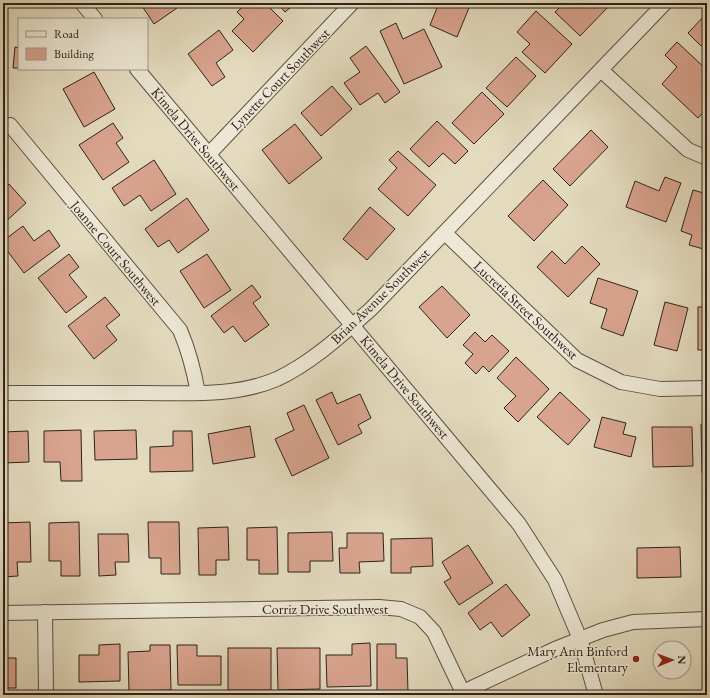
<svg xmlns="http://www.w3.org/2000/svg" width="710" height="698" font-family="'EB Garamond',serif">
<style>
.building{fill:#d9a48f;stroke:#2d231b}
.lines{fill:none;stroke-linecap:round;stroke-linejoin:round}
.street-casing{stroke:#5b5144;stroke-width:16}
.street{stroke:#ede8d5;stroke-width:14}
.poi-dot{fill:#8f2418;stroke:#ede8d5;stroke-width:1.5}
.labels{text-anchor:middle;stroke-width:3;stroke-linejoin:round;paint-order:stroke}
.street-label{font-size:14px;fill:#2d231b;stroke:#ede8d5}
.poi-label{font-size:14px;fill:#2d231b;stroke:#ede8d5;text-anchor:end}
</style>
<rect width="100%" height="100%" fill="#e4dbbf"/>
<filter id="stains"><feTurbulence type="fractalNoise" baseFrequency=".005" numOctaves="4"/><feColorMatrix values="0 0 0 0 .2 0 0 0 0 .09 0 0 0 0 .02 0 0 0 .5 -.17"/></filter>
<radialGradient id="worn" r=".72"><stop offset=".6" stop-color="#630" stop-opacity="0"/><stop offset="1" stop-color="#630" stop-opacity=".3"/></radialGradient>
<g class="building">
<path d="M 140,3 L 174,3 L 177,8 L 154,24 Z"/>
<path d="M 247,3 L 265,3 L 283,21 L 253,52 L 232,31 L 244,19 L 237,12 Z"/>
<path d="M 277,3 L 296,3 L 285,12 Z"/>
<path d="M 439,3 L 471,3 L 457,37 L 430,25 Z"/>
<path d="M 564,3 L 605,3 L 609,6 L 580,36 L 555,12 Z"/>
<path d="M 536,11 L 572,44 L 545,73 L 522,52 L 530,44 L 517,32 Z"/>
<path d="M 707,13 L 707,40 L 701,46 L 688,33 Z"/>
<path d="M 396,23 L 403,39 L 424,29 L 442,67 L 404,84 L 380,31 Z"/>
<path d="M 219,30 L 233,50 L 216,63 L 225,77 L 212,86 L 188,54 Z"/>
<path d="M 677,42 L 707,70 L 707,108 L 698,118 L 662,84 L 677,67 L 665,55 Z"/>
<path d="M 366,46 L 400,92 L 385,103 L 378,93 L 360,105 L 344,83 L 360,72 L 350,58 Z"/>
<path d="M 15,47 L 19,48 L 19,68 L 13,68 Z"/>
<path d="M 516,57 L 536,76 L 507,107 L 486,88 Z"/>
<path d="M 94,72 L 115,109 L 84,127 L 63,89 Z"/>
<path d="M 332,86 L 352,109 L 321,136 L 301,113 Z"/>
<path d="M 482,92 L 504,114 L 474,144 L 452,123 Z"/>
<path d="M 437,121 L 468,151 L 455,164 L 443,153 L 429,167 L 410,149 Z"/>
<path d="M 113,123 L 123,138 L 116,143 L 129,162 L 103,180 L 79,145 Z"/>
<path d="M 295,124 L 322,158 L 289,184 L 262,150 Z"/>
<path d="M 591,130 L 608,147 L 570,186 L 553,169 Z"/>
<path d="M 398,151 L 436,185 L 408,216 L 378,189 L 397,168 L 389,160 Z"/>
<path d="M 154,160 L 176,194 L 151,211 L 140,195 L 124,206 L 112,188 Z"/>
<path d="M 665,177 L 681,183 L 666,222 L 626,207 L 635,181 L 659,191 Z"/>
<path d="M 543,180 L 568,205 L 534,241 L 508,216 Z"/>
<path d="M 9,184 L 26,203 L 3,224 L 3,187 L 4,188 Z"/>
<path d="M 693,190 L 707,194 L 707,250 L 689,245 L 692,235 L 681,231 Z"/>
<path d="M 187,198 L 209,230 L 178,253 L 169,240 L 158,247 L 145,229 Z"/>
<path d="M 370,207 L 395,229 L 367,260 L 343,239 Z"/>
<path d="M 23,226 L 34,241 L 49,230 L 60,246 L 24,273 L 3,245 L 3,241 Z"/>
<path d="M 582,246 L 600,264 L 568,297 L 537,267 L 552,251 L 565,264 Z"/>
<path d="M 69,254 L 79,267 L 69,275 L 87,297 L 66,313 L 38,278 Z"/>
<path d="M 207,254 L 231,290 L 204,308 L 180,271 Z"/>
<path d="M 598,278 L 638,291 L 623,336 L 601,328 L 607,309 L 590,303 Z"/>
<path d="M 252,285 L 261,297 L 253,303 L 269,325 L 245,342 L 233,326 L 224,333 L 211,316 Z"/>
<path d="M 442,286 L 470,315 L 447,338 L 419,307 Z"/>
<path d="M 105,297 L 120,315 L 106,326 L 117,340 L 94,359 L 68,326 Z"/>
<path d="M 665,302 L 688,308 L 677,351 L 654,345 Z"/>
<rect x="698" y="307" width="9" height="43"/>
<path d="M 475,332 L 485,342 L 492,335 L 509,351 L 489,372 L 483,366 L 476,374 L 465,363 L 473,354 L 463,345 Z"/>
<path d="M 516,357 L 549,389 L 518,422 L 504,408 L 516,396 L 497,378 Z"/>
<path d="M 332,392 L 337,404 L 360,394 L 371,418 L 358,425 L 362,433 L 338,445 L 316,400 Z"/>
<path d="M 560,392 L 590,420 L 568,445 L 537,417 Z"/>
<path d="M 304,405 L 329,458 L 292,476 L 275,439 L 294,430 L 287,413 Z"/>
<path d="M 602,417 L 626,423 L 623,434 L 636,437 L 631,457 L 594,447 Z"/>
<path d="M 701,424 L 707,424 L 707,473 L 702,473 Z"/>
<path d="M 250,426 L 255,457 L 213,464 L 208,434 Z"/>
<path d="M 652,427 L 692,427 L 693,466 L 653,467 Z"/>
<path d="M 81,430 L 82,481 L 61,481 L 60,462 L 44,462 L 44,431 Z"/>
<path d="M 136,430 L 137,459 L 95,460 L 94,431 Z"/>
<path d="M 28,431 L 29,462 L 3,463 L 3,432 Z"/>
<path d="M 173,431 L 192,431 L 193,471 L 150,472 L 150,447 L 173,446 Z"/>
<path d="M 30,522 L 31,562 L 17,562 L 18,576 L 3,577 L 3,523 Z"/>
<path d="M 79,522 L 80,576 L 61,576 L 61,561 L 49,561 L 49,523 Z"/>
<path d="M 148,522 L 179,522 L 180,574 L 161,574 L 161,558 L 149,558 Z"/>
<path d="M 228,527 L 229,560 L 216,560 L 216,575 L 199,575 L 198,528 Z"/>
<path d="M 277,527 L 278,574 L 259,574 L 259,560 L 247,560 L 247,528 Z"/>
<path d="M 332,532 L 333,561 L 310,561 L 310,572 L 288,572 L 288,533 Z"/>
<path d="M 347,533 L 383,533 L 384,561 L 359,562 L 360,573 L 340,573 L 339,548 L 347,548 Z"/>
<path d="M 98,534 L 128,534 L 129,562 L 115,562 L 116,575 L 99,576 Z"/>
<path d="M 432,538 L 433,566 L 411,567 L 411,573 L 391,573 L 391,539 Z"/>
<path d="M 468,545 L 493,583 L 459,605 L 444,582 L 451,578 L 442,562 Z"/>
<path d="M 680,547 L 681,577 L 637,578 L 637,548 Z"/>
<path d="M 506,584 L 530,615 L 502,637 L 491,622 L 480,630 L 468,613 Z"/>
<path d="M 370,643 L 371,686 L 327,687 L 326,655 L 352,655 L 352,644 Z"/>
<path d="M 120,644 L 120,681 L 79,682 L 79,655 L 99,655 L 99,645 Z"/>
<path d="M 377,644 L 396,644 L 396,658 L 407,658 L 408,692 L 377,692 Z"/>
<path d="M 150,645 L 170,645 L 171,690 L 129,691 L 128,652 L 150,651 Z"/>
<path d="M 177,645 L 197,645 L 197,656 L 221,656 L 221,685 L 178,685 Z"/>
<rect x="228" y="648" width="43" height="42"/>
<path d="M 277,648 L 320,648 L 320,689 L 278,690 Z"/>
<rect x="3" y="658" width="13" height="30"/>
</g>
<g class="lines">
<g class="street-casing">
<g id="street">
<path d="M 82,3 L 95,19"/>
<path d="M 137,69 L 519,524 L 555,580 L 580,639 L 596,695"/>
<path d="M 601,70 L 688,150 L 707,158"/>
<path d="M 10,125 L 180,330 C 189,351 194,371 198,393"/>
<path d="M 209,154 L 352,3"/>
<path d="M 445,233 L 577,360 L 621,382 L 660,389 L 707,388"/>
<path d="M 3,393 C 49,393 96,393 142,393 C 187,393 235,397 277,379 C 313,362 341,335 371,309 L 665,3"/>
<path d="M 45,612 L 46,695"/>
<path d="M 3,613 L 379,607 L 401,609 L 420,617 L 434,632 L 464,695"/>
<path d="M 463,692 L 555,649 L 603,630 L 633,622 L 707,619"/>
</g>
</g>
<use href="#street" class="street"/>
</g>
<circle class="poi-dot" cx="636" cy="659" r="4"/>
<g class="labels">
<g class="street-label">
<text transform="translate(280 79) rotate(-46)" y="5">Lynette Court Southwest</text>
<text transform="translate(196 139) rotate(50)" y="5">Kimela Drive Southwest</text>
<text transform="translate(116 253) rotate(50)" y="5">Joanne Court Southwest</text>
<text transform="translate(380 296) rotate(-44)" y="5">Brian Avenue Southwest</text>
<text transform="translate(526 310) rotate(43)" y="5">Lucretia Street Southwest</text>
<text transform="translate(405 387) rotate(50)" y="5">Kimela Drive Southwest</text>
<text x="325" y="614">Corriz Drive Southwest</text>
</g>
<g class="poi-label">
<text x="628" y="656">Mary Ann Binford<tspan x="628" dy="16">Elementary</tspan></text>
</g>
</g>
<rect width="710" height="698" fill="none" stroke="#e4dbbf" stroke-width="16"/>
<rect x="4" y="4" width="702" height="690" fill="none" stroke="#2d231b" stroke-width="2"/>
<rect x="8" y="8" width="694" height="682" fill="none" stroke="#2d231b"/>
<rect x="18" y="18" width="130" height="52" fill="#ede8d5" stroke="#a0998b"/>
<rect x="26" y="31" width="20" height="6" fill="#ede8d5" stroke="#a0998b"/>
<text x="54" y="38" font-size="12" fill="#2d231b">Road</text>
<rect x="26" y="48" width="20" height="12" fill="#d9a48f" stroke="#a0998b"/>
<text x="54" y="58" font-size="12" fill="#2d231b">Building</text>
<g transform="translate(672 660) rotate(89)"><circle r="19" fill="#ede8d5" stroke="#a0998b"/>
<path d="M0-3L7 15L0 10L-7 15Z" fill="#8f2418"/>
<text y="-6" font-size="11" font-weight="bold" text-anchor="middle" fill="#2d231b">N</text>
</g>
<rect width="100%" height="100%" filter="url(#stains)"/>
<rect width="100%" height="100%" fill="url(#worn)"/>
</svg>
